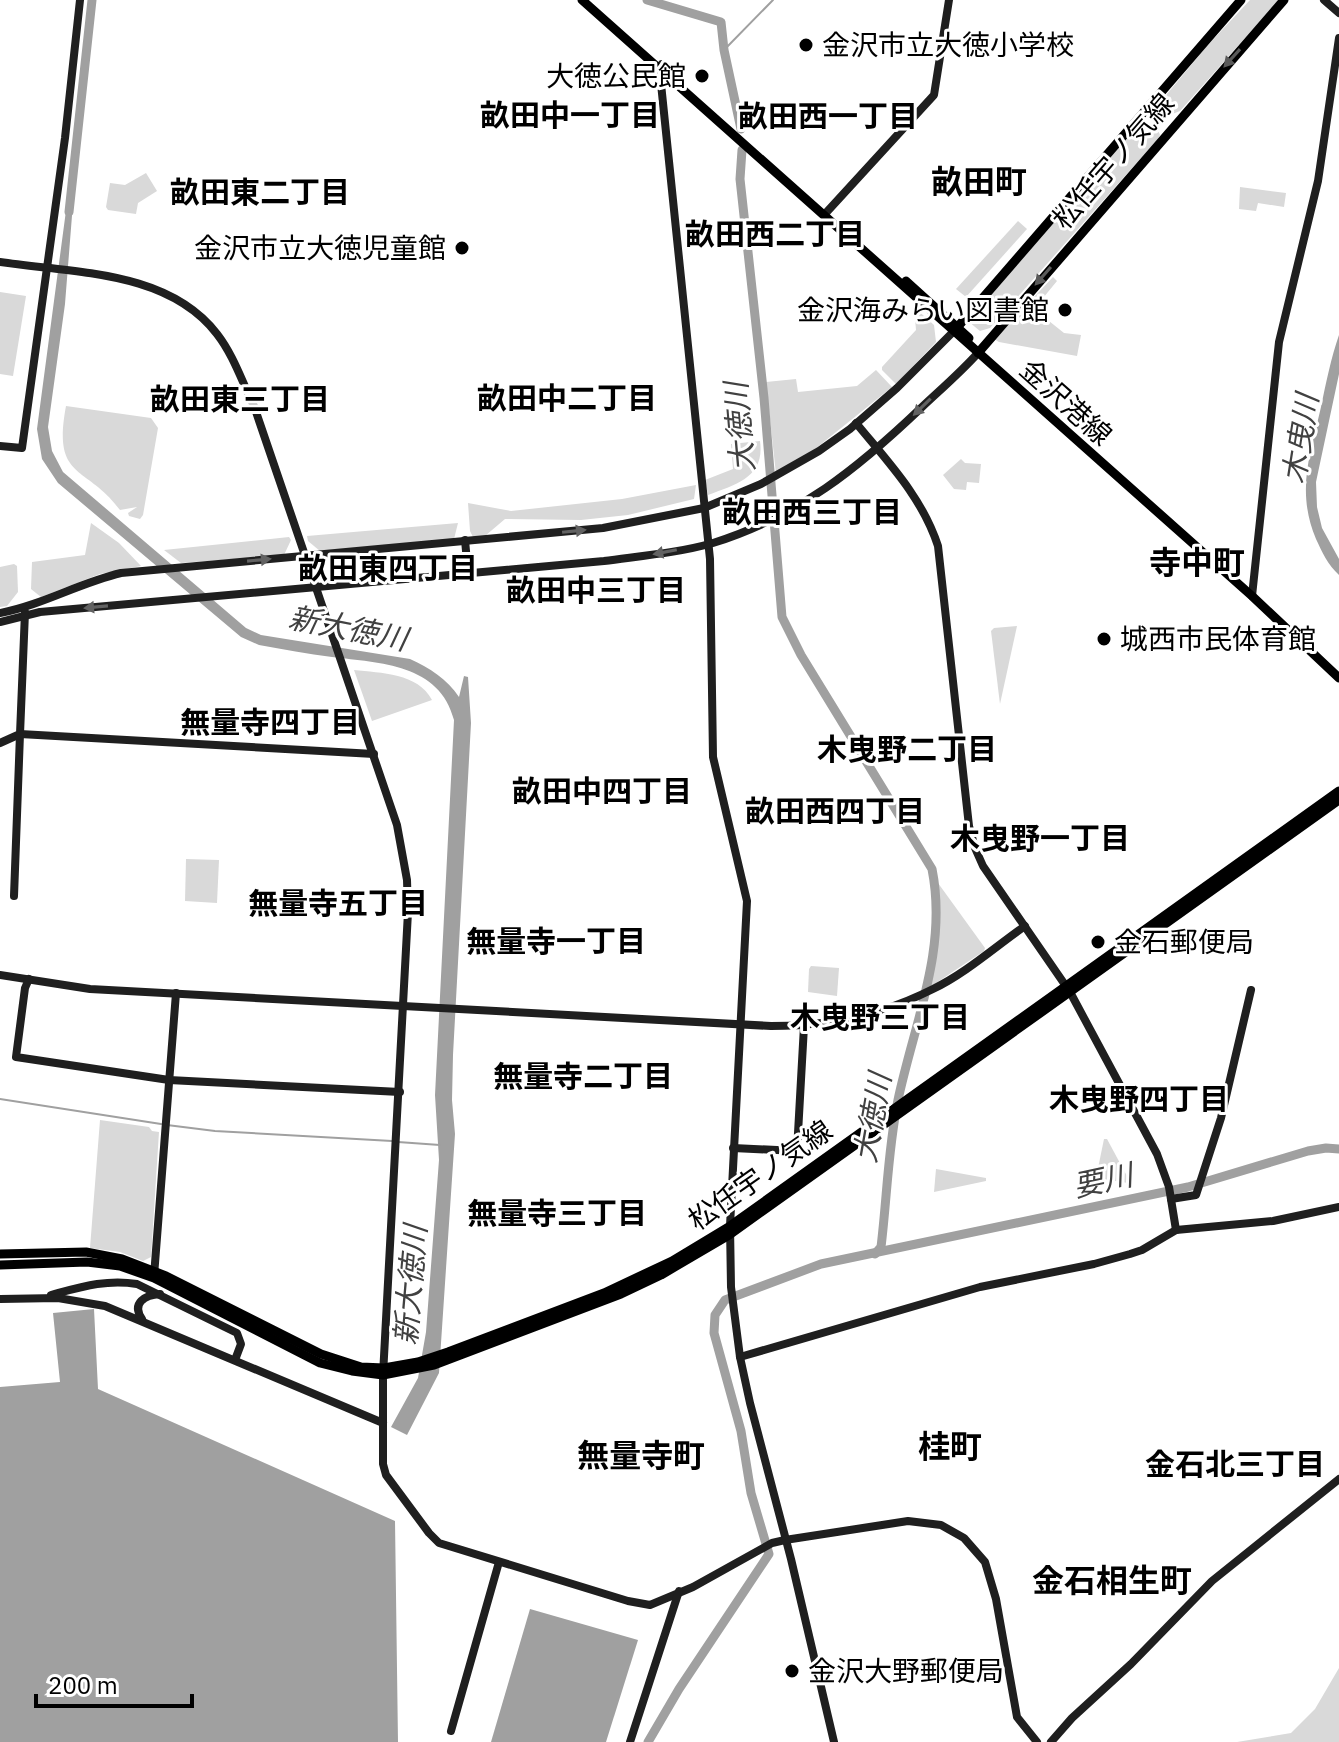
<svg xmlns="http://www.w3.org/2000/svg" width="1339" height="1742" font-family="'IBM Plex Sans','Noto Sans JP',sans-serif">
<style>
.green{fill:#d9d9d9}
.water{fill:#a0a0a0}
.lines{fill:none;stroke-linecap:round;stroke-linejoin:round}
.stream{stroke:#a0a0a0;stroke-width:2}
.river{stroke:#a0a0a0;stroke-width:9}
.secondary{stroke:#1f1f1f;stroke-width:8}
.primary{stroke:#000;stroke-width:9}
.oneway{fill:#595959}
.oneway2{fill:#626262}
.poi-dot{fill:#000;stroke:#fff;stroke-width:3}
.labels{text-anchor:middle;stroke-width:6;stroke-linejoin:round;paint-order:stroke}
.poi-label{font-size:28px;fill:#000;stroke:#fff;text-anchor:start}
.street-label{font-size:28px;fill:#000;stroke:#fff}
.neighbourhood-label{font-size:30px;font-weight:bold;fill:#000;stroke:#fff}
.water-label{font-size:30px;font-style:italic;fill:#414141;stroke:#fff}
.quarter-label{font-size:32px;font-weight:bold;fill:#000;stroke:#fff}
</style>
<rect width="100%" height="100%" fill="#fff"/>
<g class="green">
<path d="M 1250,0 L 1279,0 L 1180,111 L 1167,116 L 1153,115 L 1152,112 L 1207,46 Z"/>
<path d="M 1137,125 L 1158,130 L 1160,135 L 1157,140 L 990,328 L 980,331 L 969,322 L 973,316 Z"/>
<path d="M 146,173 L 157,191 L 138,203 L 136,214 L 108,210 L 106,207 L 110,183 L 125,185 Z"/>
<path d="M 1240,187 L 1286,193 L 1284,207 L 1258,203 L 1256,211 L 1239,209 Z"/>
<path d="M 1018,221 L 1027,229 L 966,297 L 956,289 Z"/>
<path d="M 1053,277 L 1057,281 L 1034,309 L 1064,333 L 1081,335 L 1077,356 L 999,342 L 994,339 Z"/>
<path d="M 0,292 L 26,296 L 13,376 L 0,374 Z"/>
<path d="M 914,307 L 934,325 L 936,342 L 896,384 L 882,370 L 882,367 L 916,330 Z"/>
<path d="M 876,370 L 892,387 L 810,453 L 776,474 L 766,382 L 796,379 L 798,392 L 857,386 Z"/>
<path d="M 66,406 L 151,418 L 158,428 L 143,515 L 140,519 L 129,516 L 128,513 L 137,507 L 120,510 C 86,464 52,481 66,406 Z"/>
<path d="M 760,441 C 765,477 737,484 708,495 L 705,480 L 733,469 L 731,444 Z"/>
<path d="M 961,459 L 965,463 L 981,464 L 979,483 L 967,482 L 966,490 L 954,489 L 943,475 Z"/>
<path d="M 696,485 L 694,499 L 628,515 L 581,520 L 505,519 L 485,536 L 473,537 L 470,531 L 468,503 L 511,511 L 622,499 Z"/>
<path d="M 91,523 L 119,543 L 141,566 L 100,574 L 41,597 L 31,589 L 32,562 L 85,555 Z"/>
<path d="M 458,523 L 454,539 L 320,551 L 308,541 L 307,536 Z"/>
<path d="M 289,537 L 291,540 L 284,555 L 181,563 L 164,550 Z"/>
<path d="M 14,564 L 17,566 L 18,592 L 7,606 L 0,607 L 0,567 Z"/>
<path d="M 1017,626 L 1000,704 L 991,631 L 994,628 Z"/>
<path d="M 354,670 C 381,673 418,673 432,700 L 372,721 Z"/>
<path d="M 186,859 L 219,860 L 217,903 L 185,901 Z"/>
<path d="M 938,883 L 985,948 L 984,951 L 930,987 L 934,971 Z"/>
<path d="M 811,966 L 839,968 L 837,996 L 808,992 L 809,969 Z"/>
<path d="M 100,1120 L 149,1127 L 152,1131 L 159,1132 L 151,1257 L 143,1261 L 120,1252 L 90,1248 Z"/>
<path d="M 1104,1139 L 1107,1139 L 1128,1178 L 1128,1183 L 1096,1178 Z"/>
<path d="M 936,1169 L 986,1178 L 986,1181 L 934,1192 Z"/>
<path d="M 1339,1668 L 1339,1742 L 1237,1742 L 1291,1733 L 1315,1709 Z"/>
</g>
<g class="water">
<path d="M 67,203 L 73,203 L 65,304 L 48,427 L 52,451 L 63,472 L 246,628 L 261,635 L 410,659 C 430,668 447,679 459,697 L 464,676 L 468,677 L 471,723 L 453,1055 L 452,1100 L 455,1134 L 439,1373 L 407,1435 L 391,1427 L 418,1378 L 426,1332 L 439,1160 L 435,1095 L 454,720 C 440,664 380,663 332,657 C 308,654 283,649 259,645 L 241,637 L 58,483 L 42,459 L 37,429 Z"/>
<path d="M 1339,335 L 1339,374 L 1316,482 L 1317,507 L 1322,528 L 1339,559 L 1339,575 C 1328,565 1322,552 1316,539 C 1296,491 1310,455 1321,407 C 1326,383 1331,358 1339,335 Z"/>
<path d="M 94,1309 L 98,1389 L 395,1521 L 398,1742 L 0,1742 L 0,1387 L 60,1382 L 53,1313 Z"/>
<path d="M 530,1609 L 638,1640 L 606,1742 L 491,1742 Z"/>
</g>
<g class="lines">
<g class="stream">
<path d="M 724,50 L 773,0"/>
<path d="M 0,1099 L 161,1124"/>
<path d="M 167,1125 L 215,1131 L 392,1141"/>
<path d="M 398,1142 L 440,1145"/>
</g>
<g class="river">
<path d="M 647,0 L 721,22 L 724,50 L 741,129"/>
<path d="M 742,150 L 740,179 L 764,398 L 782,617 L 801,655 L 932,869 C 948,949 914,1024 898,1100 C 888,1148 887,1198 881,1247 L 875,1254"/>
<path d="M 69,212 L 92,0"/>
<path d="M 648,1742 L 679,1689 L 769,1554 L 751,1493 L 741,1431 L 714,1333 L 715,1315 L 725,1300 L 821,1264 L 1188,1187 L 1308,1151 L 1326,1148 L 1339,1149"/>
</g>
<g class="secondary">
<path d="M 1324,0 L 1339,13"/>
<path d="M 662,64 L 660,74 L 710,559 L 713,757 L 747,901 L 730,1226 L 731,1287 L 740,1357 L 750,1403 L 791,1559 L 834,1742"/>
<path d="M 824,215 L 934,95 L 949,0"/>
<path d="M 0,262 C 73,273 168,270 217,334 C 234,356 242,382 254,406 L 397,825 L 407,880 L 408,912 L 383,1375 L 383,1464 L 386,1475 L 429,1533 L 439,1543 L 628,1601 L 650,1605 L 693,1587 L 772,1543 L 785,1540 L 908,1521 L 941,1525 L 964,1538 L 985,1562 L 996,1599 L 1017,1717 L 1037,1742"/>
<path d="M 856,423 C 888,462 922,497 938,546 L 969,826 L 975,848 L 983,866 L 1070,992 L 1157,1154 L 1169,1187 L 1176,1230"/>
<path d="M 0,446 L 22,448 L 65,138 L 80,0"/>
<path d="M 465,540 L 468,573"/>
<path d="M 1252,596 L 1279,342 L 1318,181 L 1339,38"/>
<path d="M 0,613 C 42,605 79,583 121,573 L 603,528 L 704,508 L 761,484 L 819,451 L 850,429 L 897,388 L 953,332"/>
<path d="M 0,622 L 40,612 L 604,561 C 640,556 678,553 713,543 C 799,516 857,469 921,408 C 940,390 960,373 978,353"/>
<path d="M 0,743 L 20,734 L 25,612"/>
<path d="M 14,896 L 20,734 L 374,754"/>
<path d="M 0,975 L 90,989 L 771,1026 C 828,1026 882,1015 933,989 C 966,973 995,947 1025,926"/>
<path d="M 29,979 L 25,988 L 16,1057 L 169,1080 L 400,1092"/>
<path d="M 733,1148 L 797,1151 L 804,1026"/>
<path d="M 1171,1199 L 1196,1195 L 1221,1118 L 1251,990"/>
<path d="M 154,1276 L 176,993"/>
<path d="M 51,1295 C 81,1287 106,1279 137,1284 L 237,1333 L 241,1344 L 235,1360"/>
<path d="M 0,1299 L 58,1298 L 105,1306 L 383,1423"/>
<path d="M 142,1319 C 131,1303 145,1295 160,1294"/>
<path d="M 740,1357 L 980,1287 L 1094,1264 L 1130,1254 L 1142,1250 L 1176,1230 L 1273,1221 L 1339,1207"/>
<path d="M 451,1731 L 499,1562"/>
<path d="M 630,1742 L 679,1591"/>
<path d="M 1051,1742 L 1072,1718 L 1131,1664 L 1212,1581 L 1339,1479"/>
</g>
<g class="primary">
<path d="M 582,0 L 1252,596 L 1339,678"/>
<path d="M 906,281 L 969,338"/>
<path d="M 955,330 L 1241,0"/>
<path d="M 978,353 L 1284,0"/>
<path d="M 0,1254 L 86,1252 L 122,1259 L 166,1276 L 321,1354 L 361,1367 L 384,1368 L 418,1362 L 448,1352 L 604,1293 L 672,1261 L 730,1226 L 1339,791"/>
<path d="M 0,1265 L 87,1262 L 120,1266 L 154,1278 L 320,1363 L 352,1371 L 383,1375 L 434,1365 L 621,1294 L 661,1275 L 729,1235 L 1339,800"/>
</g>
</g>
<defs><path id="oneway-solid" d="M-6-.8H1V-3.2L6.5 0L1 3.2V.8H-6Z" transform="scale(2)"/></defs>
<g class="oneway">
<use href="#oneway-solid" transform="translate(1232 58) rotate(132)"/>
<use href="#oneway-solid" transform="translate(1043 276) rotate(131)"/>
</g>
<g class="oneway2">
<use href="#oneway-solid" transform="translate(922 407) rotate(136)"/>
<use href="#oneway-solid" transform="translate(574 531) rotate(-6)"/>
<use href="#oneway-solid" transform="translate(665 552) rotate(169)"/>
<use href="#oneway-solid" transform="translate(259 560) rotate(-5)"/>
<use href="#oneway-solid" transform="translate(96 607) rotate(175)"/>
</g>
<g class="poi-dot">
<circle cx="806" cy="45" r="8"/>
<circle cx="702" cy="76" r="8"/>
<circle cx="462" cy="248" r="8"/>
<circle cx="1065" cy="310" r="8"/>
<circle cx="1104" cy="639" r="8"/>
<circle cx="1098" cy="942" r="8"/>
<circle cx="792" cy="1671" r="8"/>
</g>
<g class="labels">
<g class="poi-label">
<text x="822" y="55">金沢市立大徳小学校</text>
<text x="686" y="86" text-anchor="end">大徳公民館</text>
<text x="446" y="258" text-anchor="end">金沢市立大徳児童館</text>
<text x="1049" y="320" text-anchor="end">金沢海みらい図書館</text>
<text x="1120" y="649">城西市民体育館</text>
<text x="1114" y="952">金石郵便局</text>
<text x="808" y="1681">金沢大野郵便局</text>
</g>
<g class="street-label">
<text transform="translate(1113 161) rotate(-49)" y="10">松任宇ノ気線</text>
<text transform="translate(1066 402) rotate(42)" y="10">金沢港線</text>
<text transform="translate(760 1175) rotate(-35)" y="10">松任宇ノ気線</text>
</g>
<g class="neighbourhood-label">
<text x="570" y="126">畝田中一丁目</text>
<text x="828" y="127">畝田西一丁目</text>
<text x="260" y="203">畝田東二丁目</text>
<text x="775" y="245">畝田西二丁目</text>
<text x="567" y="409">畝田中二丁目</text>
<text x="240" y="410">畝田東三丁目</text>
<text x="812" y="523">畝田西三丁目</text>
<text x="388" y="579">畝田東四丁目</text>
<text x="596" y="601">畝田中三丁目</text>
<text x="270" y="733">無量寺四丁目</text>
<text x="907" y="760">木曳野二丁目</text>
<text x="602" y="802">畝田中四丁目</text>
<text x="835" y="822">畝田西四丁目</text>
<text x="1040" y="849">木曳野一丁目</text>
<text x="338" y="914">無量寺五丁目</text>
<text x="556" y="952">無量寺一丁目</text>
<text x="880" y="1028">木曳野三丁目</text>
<text x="583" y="1087">無量寺二丁目</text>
<text x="1139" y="1110">木曳野四丁目</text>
<text x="557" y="1224">無量寺三丁目</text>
<text x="1235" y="1475">金石北三丁目</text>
</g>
<g class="water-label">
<text transform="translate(740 427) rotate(-95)" y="10">大徳川</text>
<text transform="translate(1301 439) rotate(-81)" y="10">木曳川</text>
<text transform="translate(348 629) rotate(11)" y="10">新大徳川</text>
<text transform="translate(873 1118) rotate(-80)" y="10">大徳川</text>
<text transform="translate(1103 1181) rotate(-12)" y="10">要川</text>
<text transform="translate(411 1285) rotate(-85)" y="10">新大徳川</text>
</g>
<g class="quarter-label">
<text x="979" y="193">畝田町</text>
<text x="1197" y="574">寺中町</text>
<text x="950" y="1458">桂町</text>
<text x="641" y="1467">無量寺町</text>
<text x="1112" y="1592">金石相生町</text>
</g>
</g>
<path d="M36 1694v12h156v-12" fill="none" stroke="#000000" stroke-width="4"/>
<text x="48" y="1694" font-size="24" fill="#000000" stroke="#ffffff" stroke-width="6" paint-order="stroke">200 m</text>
</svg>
